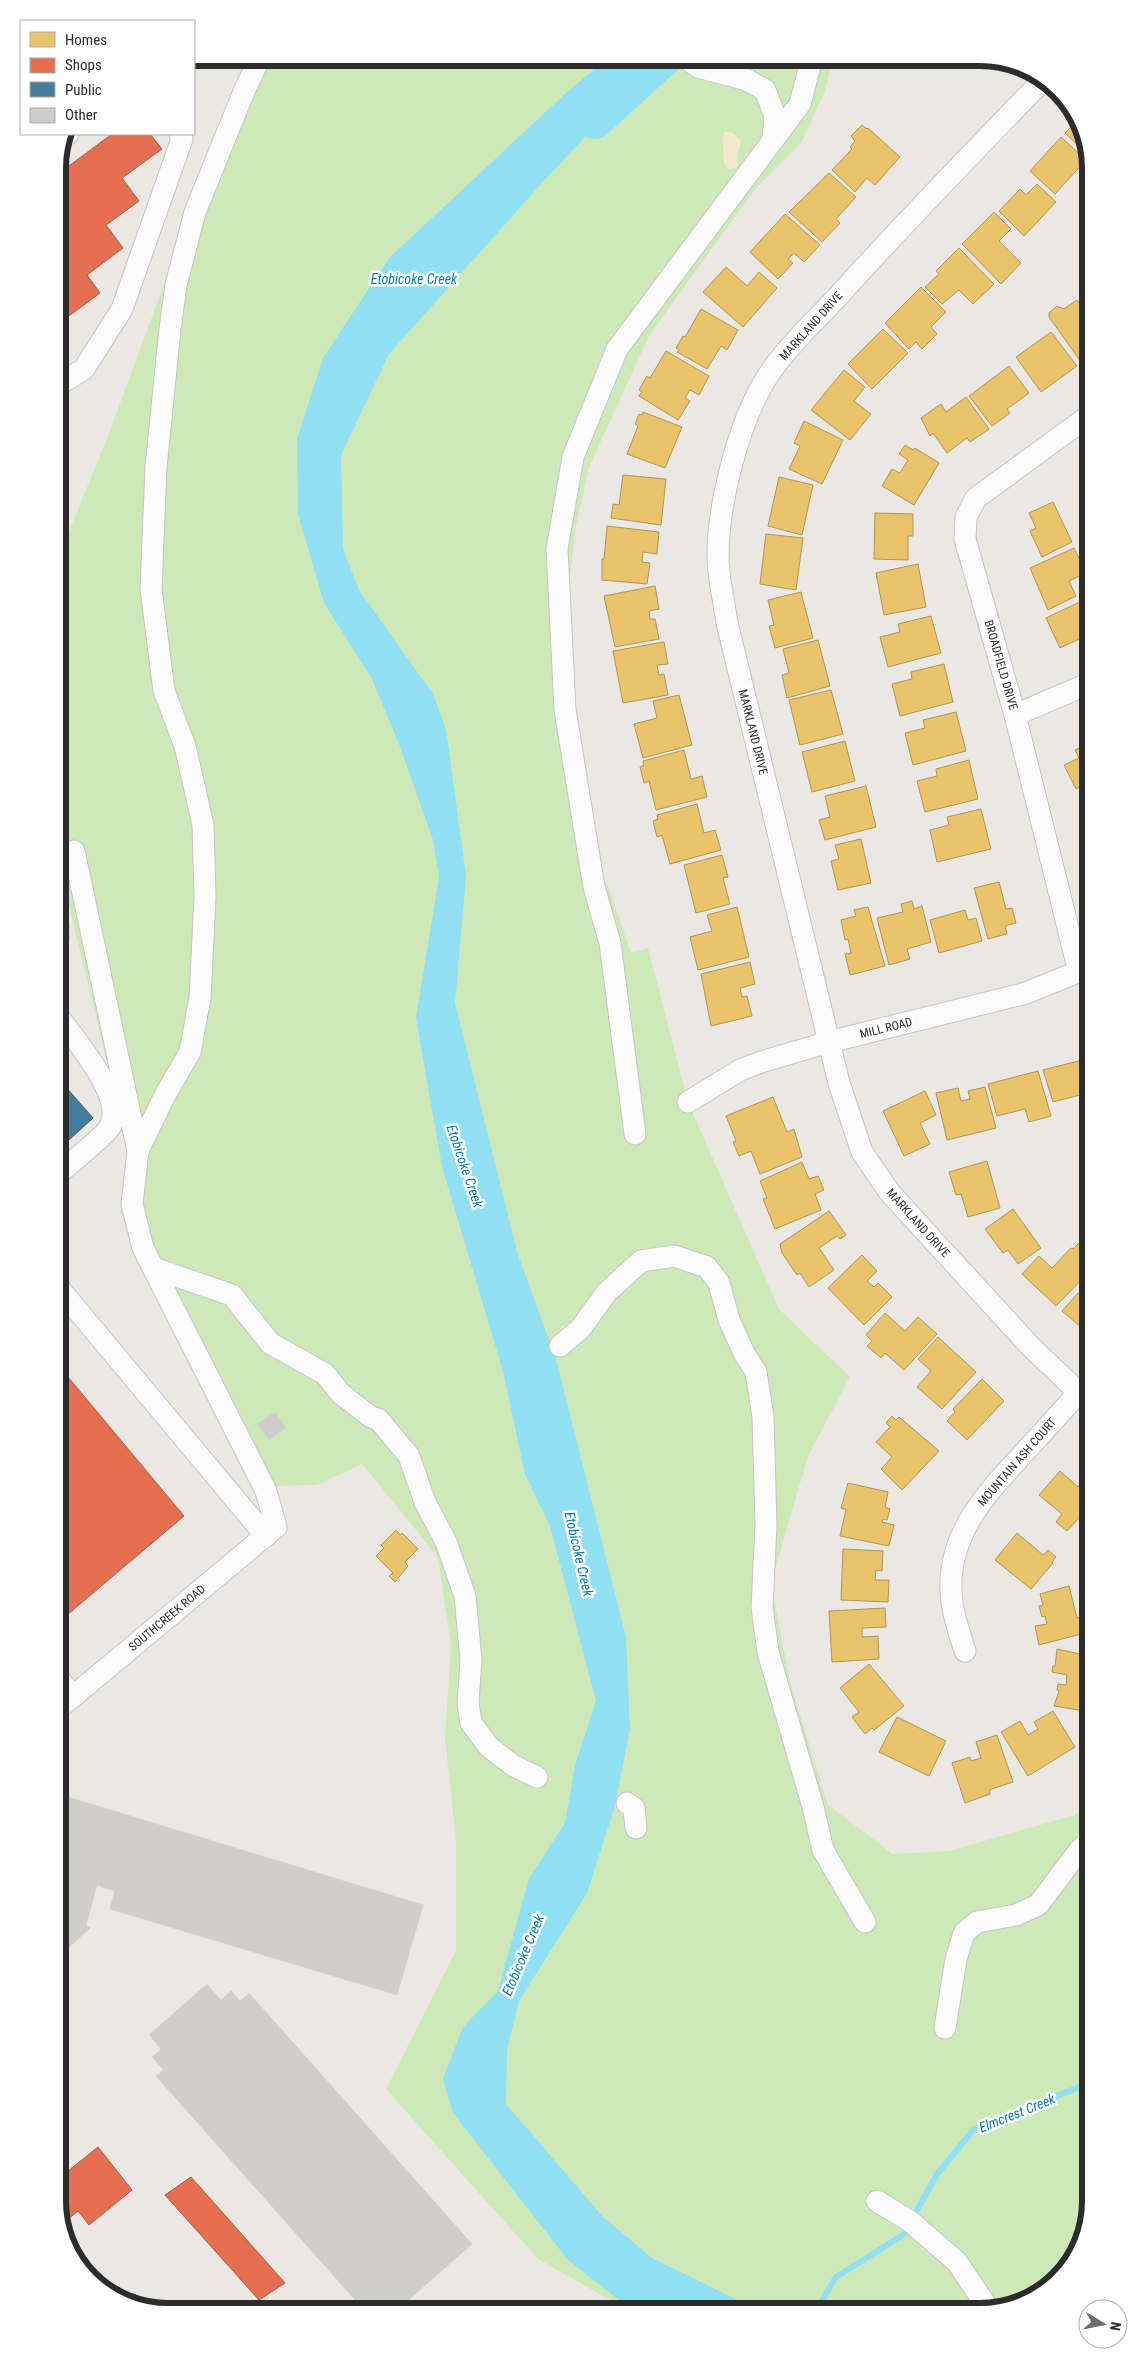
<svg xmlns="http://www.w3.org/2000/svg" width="1148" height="2369" font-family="'Roboto Condensed',sans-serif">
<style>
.green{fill:#cee9b8}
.sand{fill:#f1e9cf}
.water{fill:#90dff2}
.homes{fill:#e9c46a;stroke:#b09657}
.shops{fill:#e76f51;stroke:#af5b46}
.public{fill:#457b9d;stroke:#3e637b}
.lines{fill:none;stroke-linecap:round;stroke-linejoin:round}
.stream{stroke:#90dff2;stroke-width:6}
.river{stroke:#90dff2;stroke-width:36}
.building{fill:#cfcdc9;stroke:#d6d3ce}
.minor-casing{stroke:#c6c5c5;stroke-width:23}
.minor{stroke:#fcfbfb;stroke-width:21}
.labels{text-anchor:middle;stroke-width:5;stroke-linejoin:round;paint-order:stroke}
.street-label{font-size:12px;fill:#2c2c2c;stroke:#fff}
.water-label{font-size:14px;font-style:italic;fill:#027aab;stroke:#fff}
.rim{fill:none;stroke:#2c2c2c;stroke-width:6}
</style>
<rect width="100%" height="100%" fill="#ebe7e2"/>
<path class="green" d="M 248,58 L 833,58 L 825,91 L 801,143 L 755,189 L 650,334 L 589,467 L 576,525 L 568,590 L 568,675 L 600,877 L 608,886 L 631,953 L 648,948 L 688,1102 L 779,1309 L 850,1377 L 808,1456 L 771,1583 L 790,1682 L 828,1805 L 893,1854 L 949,1851 L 1075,1815 L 1090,1805 L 1090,2201 L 1072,2263 L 1022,2303 L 980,2311 L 630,2311 L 538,2259 L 386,2089 L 456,1951 L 456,1840 L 445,1738 L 451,1646 L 438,1557 L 362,1464 L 317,1485 L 278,1486 L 266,1491 L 254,1491 L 156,1297 L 120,1212 L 130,1156 L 58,861 L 58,559 L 109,433 Z"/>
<path class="sand" d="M 725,132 L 731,132 L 741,141 L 737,156 L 738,166 L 734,169 L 727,169 C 721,160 725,149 722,138 Z"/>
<path class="water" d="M 607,58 L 659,58 L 541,184 L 389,354 L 341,455 L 343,549 L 359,590 L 433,694 L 446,729 L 466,876 L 455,1003 L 517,1252 L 556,1359 L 626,1637 L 630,1729 L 615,1806 L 587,1893 L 519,2001 L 507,2050 L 506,2104 L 603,2217 L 652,2258 L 760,2311 L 633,2311 L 568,2260 L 453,2113 L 443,2079 L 463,2027 L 498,1991 L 529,1878 L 565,1823 L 575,1765 L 596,1701 L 550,1526 L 525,1474 L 503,1371 L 442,1167 L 416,1018 L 439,877 L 433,840 L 399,744 L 372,679 L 324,603 L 298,514 L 297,439 L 323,358 L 389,258 L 566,93 Z"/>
<g class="homes">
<path d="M 1077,121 L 1082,126 L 1088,155 L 1065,133 Z"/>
<path d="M 862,125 L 867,129 L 868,128 L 900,157 L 875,185 L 867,178 L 855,192 L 832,170 L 852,149 L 850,147 L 855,141 L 851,136 Z"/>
<path d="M 1061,137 L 1086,160 L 1055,194 L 1030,171 Z"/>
<path d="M 829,173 L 856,197 L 836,219 L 840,223 L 822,242 L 789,212 Z"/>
<path d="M 1037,184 L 1056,202 L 1024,236 L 999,211 L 1020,189 L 1026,195 Z"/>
<path d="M 994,212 L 1011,229 L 999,241 L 1021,263 L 1001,284 L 962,244 Z"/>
<path d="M 785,214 L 820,245 L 804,262 L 794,253 L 788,259 L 793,263 L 778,279 L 750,252 Z"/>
<path d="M 959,248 L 994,284 L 973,304 L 959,290 L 942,304 L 925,287 L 939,274 L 936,271 Z"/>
<path d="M 726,267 L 747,286 L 759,272 L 777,288 L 743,327 L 703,292 Z"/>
<path d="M 921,287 L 946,312 L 931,327 L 937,334 L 922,349 L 916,342 L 909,349 L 885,323 Z"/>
<path d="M 1077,300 L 1090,319 L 1090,356 L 1081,362 L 1049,317 L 1049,313 L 1057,306 L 1064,309 Z"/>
<path d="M 701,309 L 738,330 L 727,350 L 721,346 L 707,369 L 677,352 L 679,350 L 676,348 L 683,336 L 685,337 Z"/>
<path d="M 883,329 L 908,353 L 872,389 L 848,364 Z"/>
<path d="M 1051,332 L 1077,366 L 1041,392 L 1016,357 Z"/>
<path d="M 666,351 L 709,376 L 699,395 L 690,390 L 685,398 L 690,401 L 678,420 L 639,396 L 642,392 L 639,390 L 647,376 L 650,378 Z"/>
<path d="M 1009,366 L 1029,393 L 1007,409 L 1010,413 L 992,426 L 969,396 Z"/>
<path d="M 844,370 L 865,387 L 854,401 L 871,414 L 850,440 L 811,410 Z"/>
<path d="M 966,397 L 989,429 L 970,442 L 967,438 L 947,453 L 933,433 L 930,436 L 921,418 L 941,404 L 946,412 Z"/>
<path d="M 643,412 L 682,427 L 665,468 L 627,454 L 638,426 L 635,424 L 639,414 L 642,415 Z"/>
<path d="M 804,421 L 843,440 L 822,484 L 789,469 L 800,446 L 794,443 Z"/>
<path d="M 905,445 L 913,450 L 915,448 L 939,463 L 914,505 L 882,486 L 892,469 L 900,473 L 908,460 L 899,454 Z"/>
<path d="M 623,475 L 666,479 L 661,525 L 611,518 L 613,504 L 619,505 Z"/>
<path d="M 779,477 L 813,485 L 802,535 L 768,526 Z"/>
<path d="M 1053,502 L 1072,542 L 1042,557 L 1030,531 L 1036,528 L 1029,513 Z"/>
<path d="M 875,513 L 913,514 L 913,536 L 908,536 L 908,560 L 874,559 Z"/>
<path d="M 607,526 L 659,532 L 657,554 L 643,552 L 642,562 L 650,563 L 647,584 L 602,580 L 602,559 L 604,559 Z"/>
<path d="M 766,534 L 803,538 L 796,590 L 760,584 Z"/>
<path d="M 1074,548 L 1086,573 L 1069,581 L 1076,596 L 1048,610 L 1030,568 Z"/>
<path d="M 918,564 L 926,607 L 884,615 L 876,573 Z"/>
<path d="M 655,586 L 659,609 L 649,611 L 650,619 L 655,619 L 659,639 L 615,647 L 604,596 Z"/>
<path d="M 801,592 L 813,638 L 775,648 L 769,626 L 774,625 L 768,600 Z"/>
<path d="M 1088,598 L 1090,602 L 1090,634 L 1060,648 L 1046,618 Z"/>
<path d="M 931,616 L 941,653 L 888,667 L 880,637 L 900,632 L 898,624 Z"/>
<path d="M 818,640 L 830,686 L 787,698 L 782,675 L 789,673 L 783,649 Z"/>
<path d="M 664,642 L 668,664 L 657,665 L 659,675 L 664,674 L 668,695 L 623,703 L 613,651 Z"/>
<path d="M 944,664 L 953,702 L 900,716 L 892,684 L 912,679 L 911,672 Z"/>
<path d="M 831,690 L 843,734 L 800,745 L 789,700 Z"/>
<path d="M 679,695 L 692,745 L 643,758 L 634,724 L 657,718 L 653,701 Z"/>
<path d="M 956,712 L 966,751 L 913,765 L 905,733 L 925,728 L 923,720 Z"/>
<path d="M 845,741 L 855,781 L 812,792 L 802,752 Z"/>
<path d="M 1090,743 L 1090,781 L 1076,789 L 1064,765 L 1079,758 L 1075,750 Z"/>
<path d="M 684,750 L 691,779 L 702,776 L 707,797 L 656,810 L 649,781 L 644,783 L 640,767 L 644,765 L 643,761 Z"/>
<path d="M 969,760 L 978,799 L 925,812 L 917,781 L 937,776 L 936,769 Z"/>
<path d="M 866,786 L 876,827 L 825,840 L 819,820 L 830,817 L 825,796 Z"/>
<path d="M 697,804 L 704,833 L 715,830 L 721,850 L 670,864 L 662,835 L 657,837 L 653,821 L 658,819 L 657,815 Z"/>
<path d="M 981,809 L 991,849 L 937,862 L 930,830 L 949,825 L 947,817 Z"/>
<path d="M 861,839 L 871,883 L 838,890 L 831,861 L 839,859 L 835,845 Z"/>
<path d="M 722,855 L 728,877 L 723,878 L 730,904 L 696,913 L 684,865 Z"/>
<path d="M 999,882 L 1006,909 L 1012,908 L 1016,923 L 1005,926 L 1007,934 L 988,939 L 974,888 Z"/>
<path d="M 912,901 L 914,909 L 922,906 L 931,942 L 907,949 L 910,959 L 889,965 L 877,918 L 903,912 L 901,904 Z"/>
<path d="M 737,907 L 749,957 L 698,970 L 690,937 L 712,931 L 707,915 Z"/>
<path d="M 868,907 L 885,966 L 850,975 L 845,954 L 851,953 L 848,939 L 845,940 L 841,920 L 856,916 L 854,910 Z"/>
<path d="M 965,910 L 968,920 L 976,918 L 982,941 L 939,953 L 930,920 Z"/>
<path d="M 750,962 L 755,984 L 740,988 L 742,997 L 747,996 L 752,1016 L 711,1026 L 701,974 Z"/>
<path d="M 1090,1058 L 1090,1083 L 1081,1086 L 1084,1094 L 1053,1102 L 1043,1070 Z"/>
<path d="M 1038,1071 L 1051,1116 L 1029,1122 L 1025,1109 L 997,1116 L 988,1084 Z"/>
<path d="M 985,1087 L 996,1128 L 947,1140 L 936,1093 L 958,1088 L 961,1101 L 970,1099 L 968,1091 Z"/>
<path d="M 925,1091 L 936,1115 L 920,1123 L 930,1144 L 904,1156 L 883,1111 Z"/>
<path d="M 773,1097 L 787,1132 L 794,1129 L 802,1157 L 760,1174 L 751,1151 L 739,1156 L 733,1142 L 736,1141 L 726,1116 Z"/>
<path d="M 987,1161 L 1000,1208 L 968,1217 L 961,1194 L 956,1195 L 949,1172 Z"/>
<path d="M 802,1162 L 809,1179 L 818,1176 L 824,1190 L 815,1194 L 821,1210 L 775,1229 L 763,1199 L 767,1198 L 760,1181 Z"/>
<path d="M 1013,1209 L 1041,1248 L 1018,1264 L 1008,1250 L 1003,1253 L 985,1229 Z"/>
<path d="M 829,1211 L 846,1235 L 840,1239 L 837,1236 L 819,1248 L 834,1270 L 809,1287 L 800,1273 L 797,1275 L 782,1253 L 780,1244 Z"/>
<path d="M 1082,1240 L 1090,1249 L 1090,1271 L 1056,1306 L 1022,1274 L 1039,1256 L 1052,1268 L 1071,1248 L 1073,1249 Z"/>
<path d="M 862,1255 L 877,1271 L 867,1281 L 874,1287 L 878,1283 L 892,1297 L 864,1325 L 828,1288 Z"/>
<path d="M 1078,1293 L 1090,1303 L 1090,1339 L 1086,1335 L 1088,1333 L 1062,1311 Z"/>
<path d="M 885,1313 L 905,1331 L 918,1317 L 937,1334 L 904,1370 L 885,1353 L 881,1358 L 867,1346 L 872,1341 L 866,1335 Z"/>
<path d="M 938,1337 L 976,1372 L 942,1409 L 917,1387 L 931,1371 L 918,1359 Z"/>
<path d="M 982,1379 L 1004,1401 L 967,1440 L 947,1421 L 955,1412 L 953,1409 Z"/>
<path d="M 892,1416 L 896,1420 L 899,1417 L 939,1451 L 902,1490 L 881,1469 L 892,1457 L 876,1442 L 890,1427 L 886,1423 Z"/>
<path d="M 1060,1471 L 1078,1487 L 1088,1475 L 1090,1477 L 1090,1506 L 1067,1531 L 1056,1522 L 1062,1514 L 1039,1495 Z"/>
<path d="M 848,1483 L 888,1492 L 885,1507 L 890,1509 L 887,1520 L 883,1519 L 882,1522 L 894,1525 L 889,1546 L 840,1536 L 846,1510 L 841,1508 Z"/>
<path d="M 1090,1514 L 1090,1534 L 1081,1526 Z"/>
<path d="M 396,1530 L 400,1535 L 402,1533 L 418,1549 L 405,1562 L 408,1566 L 395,1582 L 389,1576 L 393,1573 L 376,1556 L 384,1548 L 381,1545 Z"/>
<path d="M 1017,1533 L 1043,1555 L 1048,1550 L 1056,1557 L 1052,1562 L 1053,1563 L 1031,1589 L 995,1560 Z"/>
<path d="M 843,1549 L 883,1551 L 882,1571 L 876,1570 L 875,1580 L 889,1580 L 888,1602 L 841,1600 Z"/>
<path d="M 1069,1586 L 1077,1618 L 1083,1616 L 1087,1630 L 1080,1631 L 1081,1634 L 1039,1645 L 1035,1626 L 1047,1624 L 1045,1616 L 1042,1617 L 1039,1606 L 1043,1605 L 1040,1594 Z"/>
<path d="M 885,1608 L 886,1627 L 862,1628 L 862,1637 L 878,1636 L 879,1659 L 832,1662 L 829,1611 Z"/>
<path d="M 1057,1649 L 1090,1656 L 1090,1712 L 1054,1706 L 1059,1691 L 1057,1690 L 1058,1684 L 1066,1685 L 1067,1675 L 1052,1672 L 1053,1666 L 1055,1666 Z"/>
<path d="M 869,1664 L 904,1706 L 874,1730 L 872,1728 L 865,1734 L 852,1717 L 859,1712 L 840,1688 Z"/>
<path d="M 1053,1711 L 1075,1747 L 1028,1776 L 1001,1732 L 1020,1721 L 1028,1735 L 1038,1729 L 1034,1722 Z"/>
<path d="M 897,1717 L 946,1741 L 929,1776 L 879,1752 Z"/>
<path d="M 997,1735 L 1013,1782 L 989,1790 L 990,1794 L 965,1803 L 952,1763 L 970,1757 L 971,1761 L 981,1758 L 976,1742 Z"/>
</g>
<g class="shops">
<path d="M 112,134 L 150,134 L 162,149 L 122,178 L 139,201 L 106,225 L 123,248 L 87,275 L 100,293 L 58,324 L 58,174 Z"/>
<path d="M 58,1365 L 184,1516 L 61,1620 L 58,1615 Z"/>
<path d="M 98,2147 L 132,2190 L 89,2225 L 78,2211 L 62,2224 L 58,2201 L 58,2179 Z"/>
<path d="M 191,2177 L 285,2283 L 259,2300 L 165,2195 Z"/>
</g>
<path class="public" d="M 58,1078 L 93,1118 L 58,1150 Z"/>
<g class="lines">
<path class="stream" d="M 816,2311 L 836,2277 L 903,2235 L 937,2174 L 974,2129 L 1082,2086 L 1090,2078"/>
<path class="river" d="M 595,121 L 664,58"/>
</g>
<g class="building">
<path d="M 275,1412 L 286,1428 L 269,1440 L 257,1424 Z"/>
<path d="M 58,1794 L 423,1905 L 397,1995 L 110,1909 L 115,1891 L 97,1885 L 86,1925 L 90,1928 L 58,1957 Z"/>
<path d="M 207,1984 L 221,2000 L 231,1991 L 240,2001 L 249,1993 L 472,2244 L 396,2311 L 365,2311 L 156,2076 L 164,2070 L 152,2057 L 161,2049 L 149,2035 Z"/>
</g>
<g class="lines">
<g class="minor-casing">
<g id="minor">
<path d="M 686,58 L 698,67 L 747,80 L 765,90 L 775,116 L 773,139"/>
<path d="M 1044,79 C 975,150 907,220 841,293 C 813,324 778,354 759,391 C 736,435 718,506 718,556 C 718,578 724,601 727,623 L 839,1083 L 862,1152 L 890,1193 L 1031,1347 L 1090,1403"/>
<path d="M 64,136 L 68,134"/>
<path d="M 58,385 L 84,369 L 122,309 L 182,139 L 180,134"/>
<path d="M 1015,715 L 1090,683"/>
<path d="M 58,938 L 58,928"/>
<path d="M 1079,972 L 1015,715 L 965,539 L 966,517 L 976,498 L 1090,415"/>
<path d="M 688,1102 L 740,1070 L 761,1062 L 829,1042 L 1026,993 L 1090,967"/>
<path d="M 635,1134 L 610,943 L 594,887 L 565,710 L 557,549 L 573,457 L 617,349 L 800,104 L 812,58"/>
<path d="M 138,1151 L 165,1095 L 190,1052 L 200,998 L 205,897 L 203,825 L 185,746 L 164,691 L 151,589 L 156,467 L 170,329 L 176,285 L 195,212 L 245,89 L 260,58"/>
<path d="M 58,1174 C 67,1166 106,1135 110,1127 C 126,1097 75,1040 58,1016"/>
<path d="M 153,1268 L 232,1295 L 270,1343 L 325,1374 L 341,1394 L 371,1417 L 378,1419 L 409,1456 L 425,1502 L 446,1542 L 465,1596 L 471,1660 L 468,1703 L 471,1723 L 489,1747 L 514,1766 L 537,1777"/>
<path d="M 58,1287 L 266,1536"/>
<path d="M 560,1346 L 580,1329 L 607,1292 L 641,1261 L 674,1256 L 707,1267 L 719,1283 L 729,1320 L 744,1353 L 756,1372 L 763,1417 L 766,1525 L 762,1607 L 768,1652 L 813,1807 L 823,1850 L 865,1922"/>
<path d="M 965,1651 C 959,1632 952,1612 951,1592 C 948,1534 986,1494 1022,1455 C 1041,1434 1060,1414 1078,1393"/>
<path d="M 58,1678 L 73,1696"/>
<path d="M 58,1709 L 276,1527 L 266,1491 L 143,1248 L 132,1204 L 138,1151 L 74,851"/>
<path d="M 627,1803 L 634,1808 L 636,1828"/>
<path d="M 945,2028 L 956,1959 L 964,1933 L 977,1922 L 1016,1915 L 1038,1905 L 1078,1852 L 1090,1840"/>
<path d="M 877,2201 L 911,2222 L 957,2262 L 989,2310"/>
</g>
</g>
<use href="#minor" class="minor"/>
</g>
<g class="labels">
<g class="street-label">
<text transform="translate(811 326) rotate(-48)" y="4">MARKLAND DRIVE</text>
<text transform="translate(1001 665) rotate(74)" y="4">BROADFIELD DRIVE</text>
<text transform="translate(753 732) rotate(76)" y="4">MARKLAND DRIVE</text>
<text transform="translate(886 1028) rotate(-14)" y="4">MILL ROAD</text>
<text transform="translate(918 1223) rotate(48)" y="4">MARKLAND DRIVE</text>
<text transform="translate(1017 1462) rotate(-49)" y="4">MOUNTAIN ASH COURT</text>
<text transform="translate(167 1618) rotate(-40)" y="4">SOUTHCREEK ROAD</text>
</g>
<g class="water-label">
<text x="414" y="284">Etobicoke Creek</text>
<text transform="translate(465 1166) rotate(71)" y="5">Etobicoke Creek</text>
<text transform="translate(579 1554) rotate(77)" y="5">Etobicoke Creek</text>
<text transform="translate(523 1955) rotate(-67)" y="5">Etobicoke Creek</text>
<text transform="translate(1017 2113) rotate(-22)" y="5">Elmcrest Creek</text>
</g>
</g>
<path d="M0 0H1148V2369H0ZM168 66H980A102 102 0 0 1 1082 168V2201A102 102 0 0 1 980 2303H168A102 102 0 0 1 66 2201V168A102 102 0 0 1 168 66Z" fill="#fff" fill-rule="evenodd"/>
<path class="rim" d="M168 66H980A102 102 0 0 1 1082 168V2201A102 102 0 0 1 980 2303H168A102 102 0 0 1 66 2201V168A102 102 0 0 1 168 66Z"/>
<rect x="20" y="20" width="175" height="115" fill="#ffffff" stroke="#ababab"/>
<rect x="30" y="32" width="25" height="15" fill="#e9c46a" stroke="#ababab"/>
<text x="65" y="45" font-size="15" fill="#2c2c2c">Homes</text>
<rect x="30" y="58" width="25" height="15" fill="#e76f51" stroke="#ababab"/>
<text x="65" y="70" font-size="15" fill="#2c2c2c">Shops</text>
<rect x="30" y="82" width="25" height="15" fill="#457b9d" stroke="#ababab"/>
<text x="65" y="95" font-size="15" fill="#2c2c2c">Public</text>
<rect x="30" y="108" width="25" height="15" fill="#cfcdc9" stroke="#ababab"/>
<text x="65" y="120" font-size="15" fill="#2c2c2c">Other</text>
<g transform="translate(1103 2324) rotate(100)"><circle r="24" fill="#ffffff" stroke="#ababab"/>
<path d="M0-4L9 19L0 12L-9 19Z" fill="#6f6d6c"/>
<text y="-8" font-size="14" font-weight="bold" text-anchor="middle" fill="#2c2c2c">N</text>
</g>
</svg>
